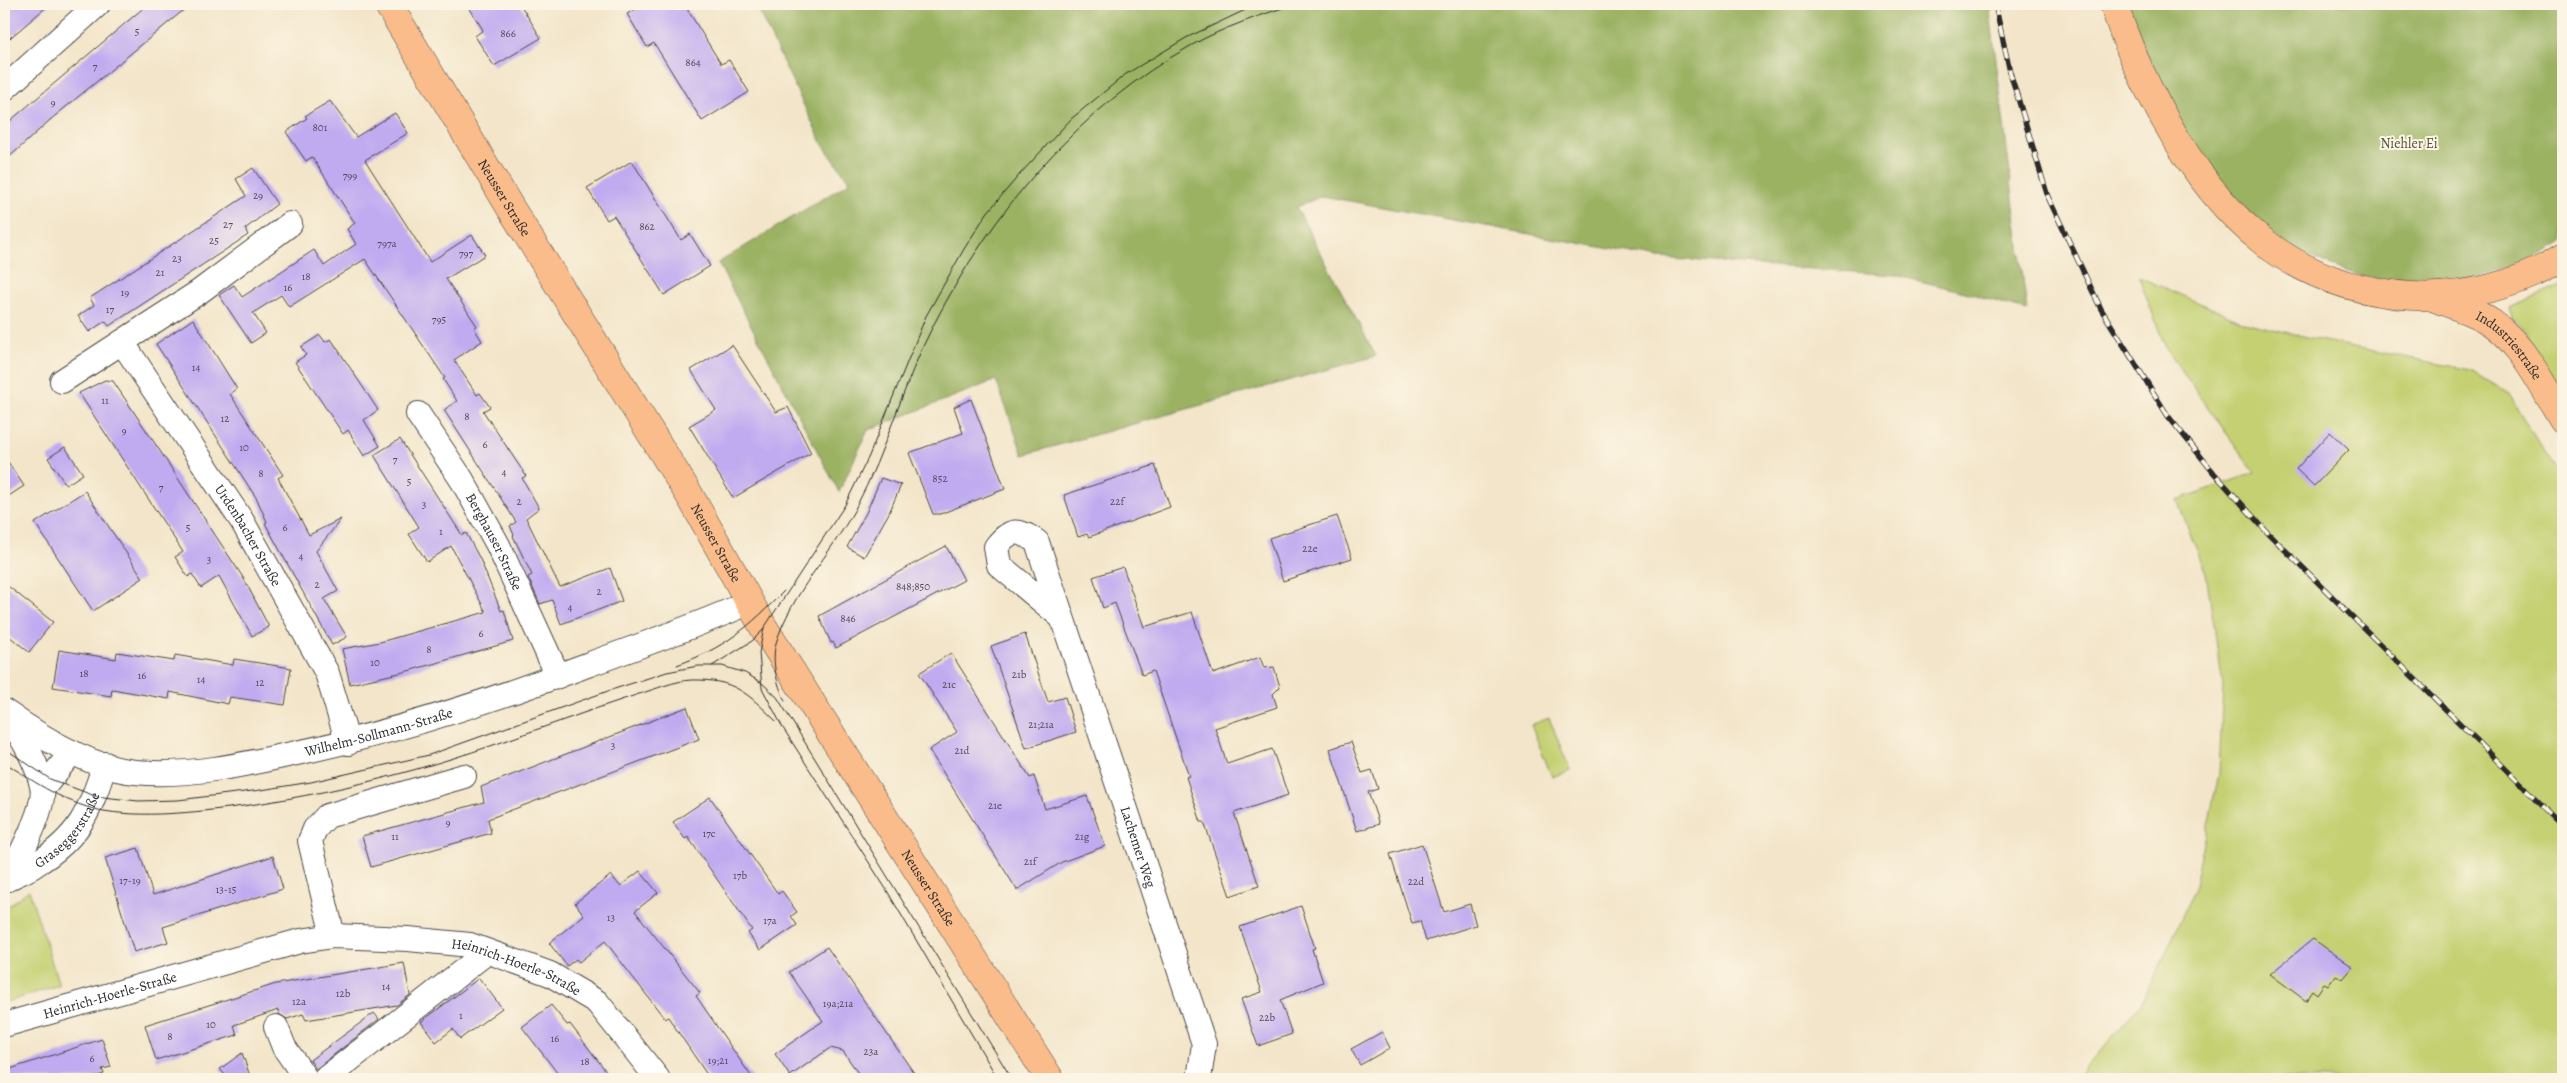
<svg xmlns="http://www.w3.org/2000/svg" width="2567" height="1083" font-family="Alegreya,serif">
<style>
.green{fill:#c4d072;stroke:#787e4e}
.forest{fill:#9bb264;stroke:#636e48}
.building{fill:#c0aaf0}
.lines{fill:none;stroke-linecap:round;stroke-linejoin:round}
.minor-casing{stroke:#494743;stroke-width:26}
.major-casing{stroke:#494743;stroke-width:29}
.highway-casing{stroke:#494743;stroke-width:29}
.minor{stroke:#fff;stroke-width:24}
.major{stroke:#f9bc8a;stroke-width:28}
.highway{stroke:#f9bc8a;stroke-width:28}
.tram{stroke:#2b2b2b;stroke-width:1}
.rail-casing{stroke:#2b2b2b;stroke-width:5.5}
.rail{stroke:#fcf5e5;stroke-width:4;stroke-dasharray:11;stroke-linecap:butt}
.labels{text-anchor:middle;stroke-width:4;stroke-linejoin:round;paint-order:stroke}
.number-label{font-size:11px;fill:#504b5c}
.park-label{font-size:14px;fill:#51543d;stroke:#fcf5e5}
.street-label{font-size:14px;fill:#2b2b2b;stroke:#fcf5e5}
</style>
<rect width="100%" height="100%" fill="#fcf5e5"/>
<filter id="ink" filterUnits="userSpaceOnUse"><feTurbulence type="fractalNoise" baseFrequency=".02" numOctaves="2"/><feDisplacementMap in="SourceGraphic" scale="10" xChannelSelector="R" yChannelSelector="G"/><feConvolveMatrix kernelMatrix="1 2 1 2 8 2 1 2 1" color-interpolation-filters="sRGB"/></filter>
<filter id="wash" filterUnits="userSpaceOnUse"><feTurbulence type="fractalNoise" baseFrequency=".0096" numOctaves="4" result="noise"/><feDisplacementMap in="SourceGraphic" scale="20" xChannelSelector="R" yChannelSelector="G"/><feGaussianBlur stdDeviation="1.12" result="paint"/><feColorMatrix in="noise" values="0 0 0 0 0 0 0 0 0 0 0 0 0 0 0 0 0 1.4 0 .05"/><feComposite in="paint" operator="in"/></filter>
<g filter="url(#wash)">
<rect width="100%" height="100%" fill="#f3e5c9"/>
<g class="green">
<path d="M 2139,277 L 2244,322 L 2319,340 L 2470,370 L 2508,393 L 2563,483 L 2563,1079 L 2076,1079 L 2140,1005 L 2164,957 L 2194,889 L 2219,774 L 2223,685 L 2206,573 L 2177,500 L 2255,473 L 2166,349 Z"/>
<path d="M 2563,285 L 2563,395 L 2525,330 L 2512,318 L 2510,308 Z"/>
<path d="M 1549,718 L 1570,770 L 1552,777 L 1531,725 Z"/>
<path d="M 29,890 L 59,985 L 4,1003 L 4,909 Z"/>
</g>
<g class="forest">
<path d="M 755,4 L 1989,4 L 2027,311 L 1969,293 L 1895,275 L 1660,258 L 1322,196 L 1296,207 L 1376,356 L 1023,455 L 996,380 L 868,430 L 839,492 L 718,263 L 850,182 L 823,145 Z"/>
<path d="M 2128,4 L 2563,4 L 2563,242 C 2469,302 2351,295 2263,228 C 2254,221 2247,211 2240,203 C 2229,190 2214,177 2205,163 C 2174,115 2144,59 2128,4 Z"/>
</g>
<g id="blocks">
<g class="building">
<path d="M 4,4 L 50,4 L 4,43 Z"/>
<path d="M 148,4 L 191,4 L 50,120 L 4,162 L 4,126 Z"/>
<path d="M 467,4 L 520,4 L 541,38 L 494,66 L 475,36 L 483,30 Z"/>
<path d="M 644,4 L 684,4 L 721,64 L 729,60 L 749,92 L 702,121 L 654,43 L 647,47 L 627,14 Z"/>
<path d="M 330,101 L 356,137 L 395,113 L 408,133 L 365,160 L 430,262 L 472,235 L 485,255 L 446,279 L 477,326 L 474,328 L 482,341 L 454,360 L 477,395 L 480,393 L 490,407 L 483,411 L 526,476 L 522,478 L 539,508 L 526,518 L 560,587 L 610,568 L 622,601 L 561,624 L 552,600 L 540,604 L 528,577 L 532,575 L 513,536 L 514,535 L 510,526 L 516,522 L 444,410 L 457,401 L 443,379 L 445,378 L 365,259 L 289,307 L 281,295 L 253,313 L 266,333 L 251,343 L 219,295 L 234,285 L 242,297 L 314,250 L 324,266 L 356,244 L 347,229 L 355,223 L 312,157 L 306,161 L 286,132 L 307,118 L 305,116 Z"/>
<path d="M 632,161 L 681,240 L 690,234 L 710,266 L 664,295 L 614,216 L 607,220 L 587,188 Z"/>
<path d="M 253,168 L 277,204 L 245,229 L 248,235 L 109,326 L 105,321 L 89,332 L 78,316 L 94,305 L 90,298 L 246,196 L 236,179 Z"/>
<path d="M 193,319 L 237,389 L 230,394 L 283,475 L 278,478 L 309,535 L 341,519 L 316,551 L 338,591 L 324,599 L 347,637 L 332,645 L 265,523 L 267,522 L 257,499 L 156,344 Z"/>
<path d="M 320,335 L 325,342 L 331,339 L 378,410 L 364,420 L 380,446 L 364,456 L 348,430 L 343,434 L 295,362 L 306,355 L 301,347 Z"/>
<path d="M 732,345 L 776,412 L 788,407 L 811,453 L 733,498 L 689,426 L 716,410 L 691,370 Z"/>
<path d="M 105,380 L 113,381 L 160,451 L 244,579 L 269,627 L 252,636 L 219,576 L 201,588 L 192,574 L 188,577 L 175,557 L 183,552 L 79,393 Z"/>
<path d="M 971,399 L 1005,489 L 940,514 L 933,514 L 909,453 L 963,433 L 954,407 Z"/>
<path d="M 2330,432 L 2349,450 L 2314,486 L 2296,469 Z"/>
<path d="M 400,439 L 462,535 L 466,533 L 480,559 L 501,611 L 504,610 L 513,641 L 408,671 L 350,684 L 342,649 L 380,642 L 486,612 L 451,546 L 427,562 L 409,534 L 419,527 L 374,455 Z"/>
<path d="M 65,447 L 83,474 L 66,485 L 48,458 Z"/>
<path d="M 4,456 L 24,486 L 4,499 Z"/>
<path d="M 1155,465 L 1170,507 L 1089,537 L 1087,534 L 1078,537 L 1064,495 Z"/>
<path d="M 881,478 L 901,485 L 889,513 L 864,557 L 847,547 L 866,513 Z"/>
<path d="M 85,491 L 143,578 L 93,611 L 35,523 Z"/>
<path d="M 1337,516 L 1352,558 L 1283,581 L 1269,538 Z"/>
<path d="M 946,546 L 964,580 L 836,648 L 833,642 L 831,643 L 819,616 Z"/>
<path d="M 1123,567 L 1144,627 L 1192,612 L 1213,674 L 1260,657 L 1264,668 L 1274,667 L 1280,687 L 1273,694 L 1277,707 L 1215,728 L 1227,764 L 1272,749 L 1288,795 L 1234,813 L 1259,886 L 1230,896 L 1204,822 L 1201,822 L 1186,777 L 1189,776 L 1153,671 L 1142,675 L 1115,603 L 1103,608 L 1093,577 Z"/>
<path d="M 4,583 L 53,622 L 29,652 L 4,632 Z"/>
<path d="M 1025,634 L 1048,702 L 1065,697 L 1076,732 L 1026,748 L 991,646 Z"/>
<path d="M 59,650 L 116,659 L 117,652 L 174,661 L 175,655 L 233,665 L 234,659 L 291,668 L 285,705 L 230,697 L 228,704 L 170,692 L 169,699 L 112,689 L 111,696 L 53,687 Z"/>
<path d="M 951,653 L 1030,778 L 1034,776 L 1045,809 L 1087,796 L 1105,846 L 1062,862 L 1017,890 L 929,750 L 957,732 L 919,673 Z"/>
<path d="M 687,707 L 699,739 L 488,819 L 491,833 L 371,867 L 362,836 L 484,802 L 481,787 Z"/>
<path d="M 1351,742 L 1362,773 L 1372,770 L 1378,789 L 1368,792 L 1379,824 L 1357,831 L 1330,749 Z"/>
<path d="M 710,797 L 778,894 L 782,891 L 797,912 L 791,916 L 797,925 L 760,950 L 748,933 L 752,930 L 688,837 L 685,839 L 673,822 Z"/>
<path d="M 1422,844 L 1444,912 L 1470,904 L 1476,925 L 1426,941 L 1420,921 L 1412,923 L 1390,854 Z"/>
<path d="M 138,848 L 153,895 L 273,856 L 283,889 L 163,927 L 168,942 L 134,952 L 105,858 Z"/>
<path d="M 640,871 L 658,893 L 635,911 L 700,993 L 696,996 L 753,1079 L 710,1079 L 668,1017 L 665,1019 L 605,941 L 579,962 L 576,959 L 567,966 L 549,943 L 584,915 L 575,903 L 611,875 L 620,886 Z"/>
<path d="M 1301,906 L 1315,948 L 1312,949 L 1323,982 L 1280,1000 L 1292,1034 L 1258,1046 L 1241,999 L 1262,992 L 1240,927 Z"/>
<path d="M 2313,939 L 2353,967 L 2343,979 L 2336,975 L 2328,986 L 2324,984 L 2317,994 L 2312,990 L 2306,1001 L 2270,974 Z"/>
<path d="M 827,947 L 856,989 L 918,1079 L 862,1079 L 843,1051 L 830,1048 L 790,1076 L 775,1054 L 823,1021 L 789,972 Z"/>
<path d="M 404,963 L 410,995 L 397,1005 L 306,1020 L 303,1014 L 287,1019 L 279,1014 L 278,1010 L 234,1025 L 237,1035 L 156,1060 L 145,1025 L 276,984 Z"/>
<path d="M 479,978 L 502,1008 L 460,1039 L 453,1029 L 436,1042 L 421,1022 Z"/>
<path d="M 551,1005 L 567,1025 L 570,1024 L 612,1079 L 562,1079 L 522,1027 Z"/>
<path d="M 374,1013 L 379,1019 L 316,1069 L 310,1060 Z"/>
<path d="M 1382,1032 L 1390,1048 L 1360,1065 L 1351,1049 Z"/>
<path d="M 102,1039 L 111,1067 L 102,1069 L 104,1074 L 87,1079 L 4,1079 L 4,1071 Z"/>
<path d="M 242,1053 L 251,1079 L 228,1079 L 220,1069 Z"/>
</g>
</g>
</g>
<g filter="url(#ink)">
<use href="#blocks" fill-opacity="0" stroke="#494743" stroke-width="1"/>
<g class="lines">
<g class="minor-casing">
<g id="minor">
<path d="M 4,89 L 98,4"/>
<path id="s1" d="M 122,342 L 242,521 L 327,673 L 348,743"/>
<path d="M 62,381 L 199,292 L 290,224"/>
<path id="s2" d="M 418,414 L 462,480 L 498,545 L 558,676"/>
<path id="s3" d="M 1060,616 L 999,565 L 996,547 C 1011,528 1018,529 1037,542 L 1204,1044 L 1199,1079"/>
<path id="s4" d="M 4,711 C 39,736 91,768 135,772 C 187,777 242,765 292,754 C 393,733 491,701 587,665 C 642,645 697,626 750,602"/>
<path d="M 43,788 L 72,752"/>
<path d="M 8,879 C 18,860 47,806 42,786 C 37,762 23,740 11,720"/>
<path id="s5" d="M 5,880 C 15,874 27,871 36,864 C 80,837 90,811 105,764"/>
<path d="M 333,936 L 310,841 L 315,829 L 327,816 L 464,776"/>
<path id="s6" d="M 4,1025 L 300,941 L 333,936 L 408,939 L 470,945 L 550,974 L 597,1002 L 658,1079"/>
<path d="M 276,1027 L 284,1047 L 306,1079"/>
<path d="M 325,1079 L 487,952"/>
</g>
</g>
<g class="major-casing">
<g id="major">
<path id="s7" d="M 388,4 L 510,207 L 690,496 L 764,628 L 1050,1079"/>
</g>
</g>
<g class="highway-casing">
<g id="highway">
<path d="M 2114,4 C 2126,44 2144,82 2164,118 C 2220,219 2291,288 2412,296 C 2463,299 2520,285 2563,257"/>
<path id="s8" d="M 2435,298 C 2450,304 2467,309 2482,317 C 2520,337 2541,384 2563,419"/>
</g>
</g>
<use href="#minor" class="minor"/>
<use href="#major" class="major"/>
<use href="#highway" class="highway"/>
<g class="tram">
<path d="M 677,665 C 725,648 749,627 784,591"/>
<path d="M 712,666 L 752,641 L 763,630"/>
<path d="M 785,701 C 777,684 771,662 776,643 C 791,594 831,554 855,509 C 887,450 903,383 934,324 C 993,210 1079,108 1192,45 C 1224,27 1259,16 1294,4"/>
<path d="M 4,748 L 50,779 L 95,796 L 138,801 L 178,800 L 261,790 L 311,782 L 429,755 L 608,691 L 667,672 L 698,666 L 722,666 L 745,673 L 762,683 L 777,697 L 1012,1079"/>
<path d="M 4,762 C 31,780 59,799 90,808 C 131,819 188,813 229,808 C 332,794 430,769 527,733 C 564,720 602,706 639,694 C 656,689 674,681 691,680 C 735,679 747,693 776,721"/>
<path d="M 998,1079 L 886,889 L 783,728 L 762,688 L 759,653 L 764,628 L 845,505 L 869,456 L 926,316 L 964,249 L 987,213 L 1020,174 L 1071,119 L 1126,74 L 1186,38 L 1258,4"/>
</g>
<g class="rail-casing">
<path id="rail" d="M 1995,4 L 2010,72 L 2048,197 L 2101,309 L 2168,416 L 2214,473 L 2266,531 L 2563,826"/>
</g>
<use href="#rail" class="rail"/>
</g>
</g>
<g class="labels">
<g class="number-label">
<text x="137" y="35">5</text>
<text x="508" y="37">866</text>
<text x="693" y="66">864</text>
<text x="95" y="70">7</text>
<text x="53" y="106">9</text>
<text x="320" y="131">801</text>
<text x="350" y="179">799</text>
<text x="258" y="199">29</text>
<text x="228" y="228">27</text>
<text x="647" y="230">862</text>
<text x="214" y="244">25</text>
<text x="387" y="247">797a</text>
<text x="466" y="257">797</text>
<text x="177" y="262">23</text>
<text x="160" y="276">21</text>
<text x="306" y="280">18</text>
<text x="288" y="291">16</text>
<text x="125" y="296">19</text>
<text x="110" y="313">17</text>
<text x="439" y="323">795</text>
<text x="196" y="371">14</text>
<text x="105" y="404">11</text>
<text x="467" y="420">8</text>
<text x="225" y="422">12</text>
<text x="124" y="434">9</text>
<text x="485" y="448">6</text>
<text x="244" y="451">10</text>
<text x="395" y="463">7</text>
<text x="504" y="476">4</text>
<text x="261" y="477">8</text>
<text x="940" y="482">852</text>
<text x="409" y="485">5</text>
<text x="161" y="491">7</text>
<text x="519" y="505">2</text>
<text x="1117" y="505">22f</text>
<text x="424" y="508">3</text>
<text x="188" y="531">5</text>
<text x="285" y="531">6</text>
<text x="441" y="535">1</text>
<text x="1310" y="552">22e</text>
<text x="301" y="560">4</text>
<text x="209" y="563">3</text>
<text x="317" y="588">2</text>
<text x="913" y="590">848;850</text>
<text x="599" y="595">2</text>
<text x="570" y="611">4</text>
<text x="848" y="622">846</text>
<text x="481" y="637">6</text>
<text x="429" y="653">8</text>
<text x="375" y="666">10</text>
<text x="84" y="677">18</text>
<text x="1019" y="678">21b</text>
<text x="142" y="679">16</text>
<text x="201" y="683">14</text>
<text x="260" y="686">12</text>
<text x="949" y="688">21c</text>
<text x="1041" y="728">21;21a</text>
<text x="613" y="749">3</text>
<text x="962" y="754">21d</text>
<text x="995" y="809">21e</text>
<text x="448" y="826">9</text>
<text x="709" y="837">17c</text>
<text x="395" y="840">11</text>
<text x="1082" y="840">21g</text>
<text x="1030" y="865">21f</text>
<text x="740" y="879">17b</text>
<text x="130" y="884">17-19</text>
<text x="1416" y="885">22d</text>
<text x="226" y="893">13-15</text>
<text x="611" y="921">13</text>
<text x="770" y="924">17a</text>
<text x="386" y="990">14</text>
<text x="343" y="997">12b</text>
<text x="299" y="1005">12a</text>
<text x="838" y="1007">19a;21a</text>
<text x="461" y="1019">1</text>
<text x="1267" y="1021">22b</text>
<text x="211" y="1028">10</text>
<text x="170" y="1040">8</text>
<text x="555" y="1042">16</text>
<text x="871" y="1055">23a</text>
<text x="92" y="1062">6</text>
<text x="718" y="1064">19;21</text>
<text x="585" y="1065">18</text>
</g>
<g class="park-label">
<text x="2409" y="148">Niehler Ei</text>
</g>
<g class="street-label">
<text dy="5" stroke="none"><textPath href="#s7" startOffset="226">Neusser Straße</textPath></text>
<text dy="5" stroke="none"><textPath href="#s8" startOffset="90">Industriestraße</textPath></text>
<text dy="5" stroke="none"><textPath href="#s1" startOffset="231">Urdenbacher Straße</textPath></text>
<text dy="5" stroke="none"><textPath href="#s2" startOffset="149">Berghauser Straße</textPath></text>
<text dy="5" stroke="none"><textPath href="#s7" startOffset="631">Neusser Straße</textPath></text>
<text dy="5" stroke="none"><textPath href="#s4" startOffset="394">Wilhelm-Sollmann-Straße</textPath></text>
<text dy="5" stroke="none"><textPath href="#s5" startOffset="82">Graseggerstraße</textPath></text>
<text dy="5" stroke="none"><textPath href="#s3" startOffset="468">Lachemer Weg</textPath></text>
<text dy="5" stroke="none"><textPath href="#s7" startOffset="1036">Neusser Straße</textPath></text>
<text dy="5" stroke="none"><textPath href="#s6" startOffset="529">Heinrich-Hoerle-Straße</textPath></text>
<text dy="5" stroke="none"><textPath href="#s6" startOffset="110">Heinrich-Hoerle-Straße</textPath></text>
</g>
</g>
<rect width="2567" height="1083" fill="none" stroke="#fcf5e5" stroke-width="20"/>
</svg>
